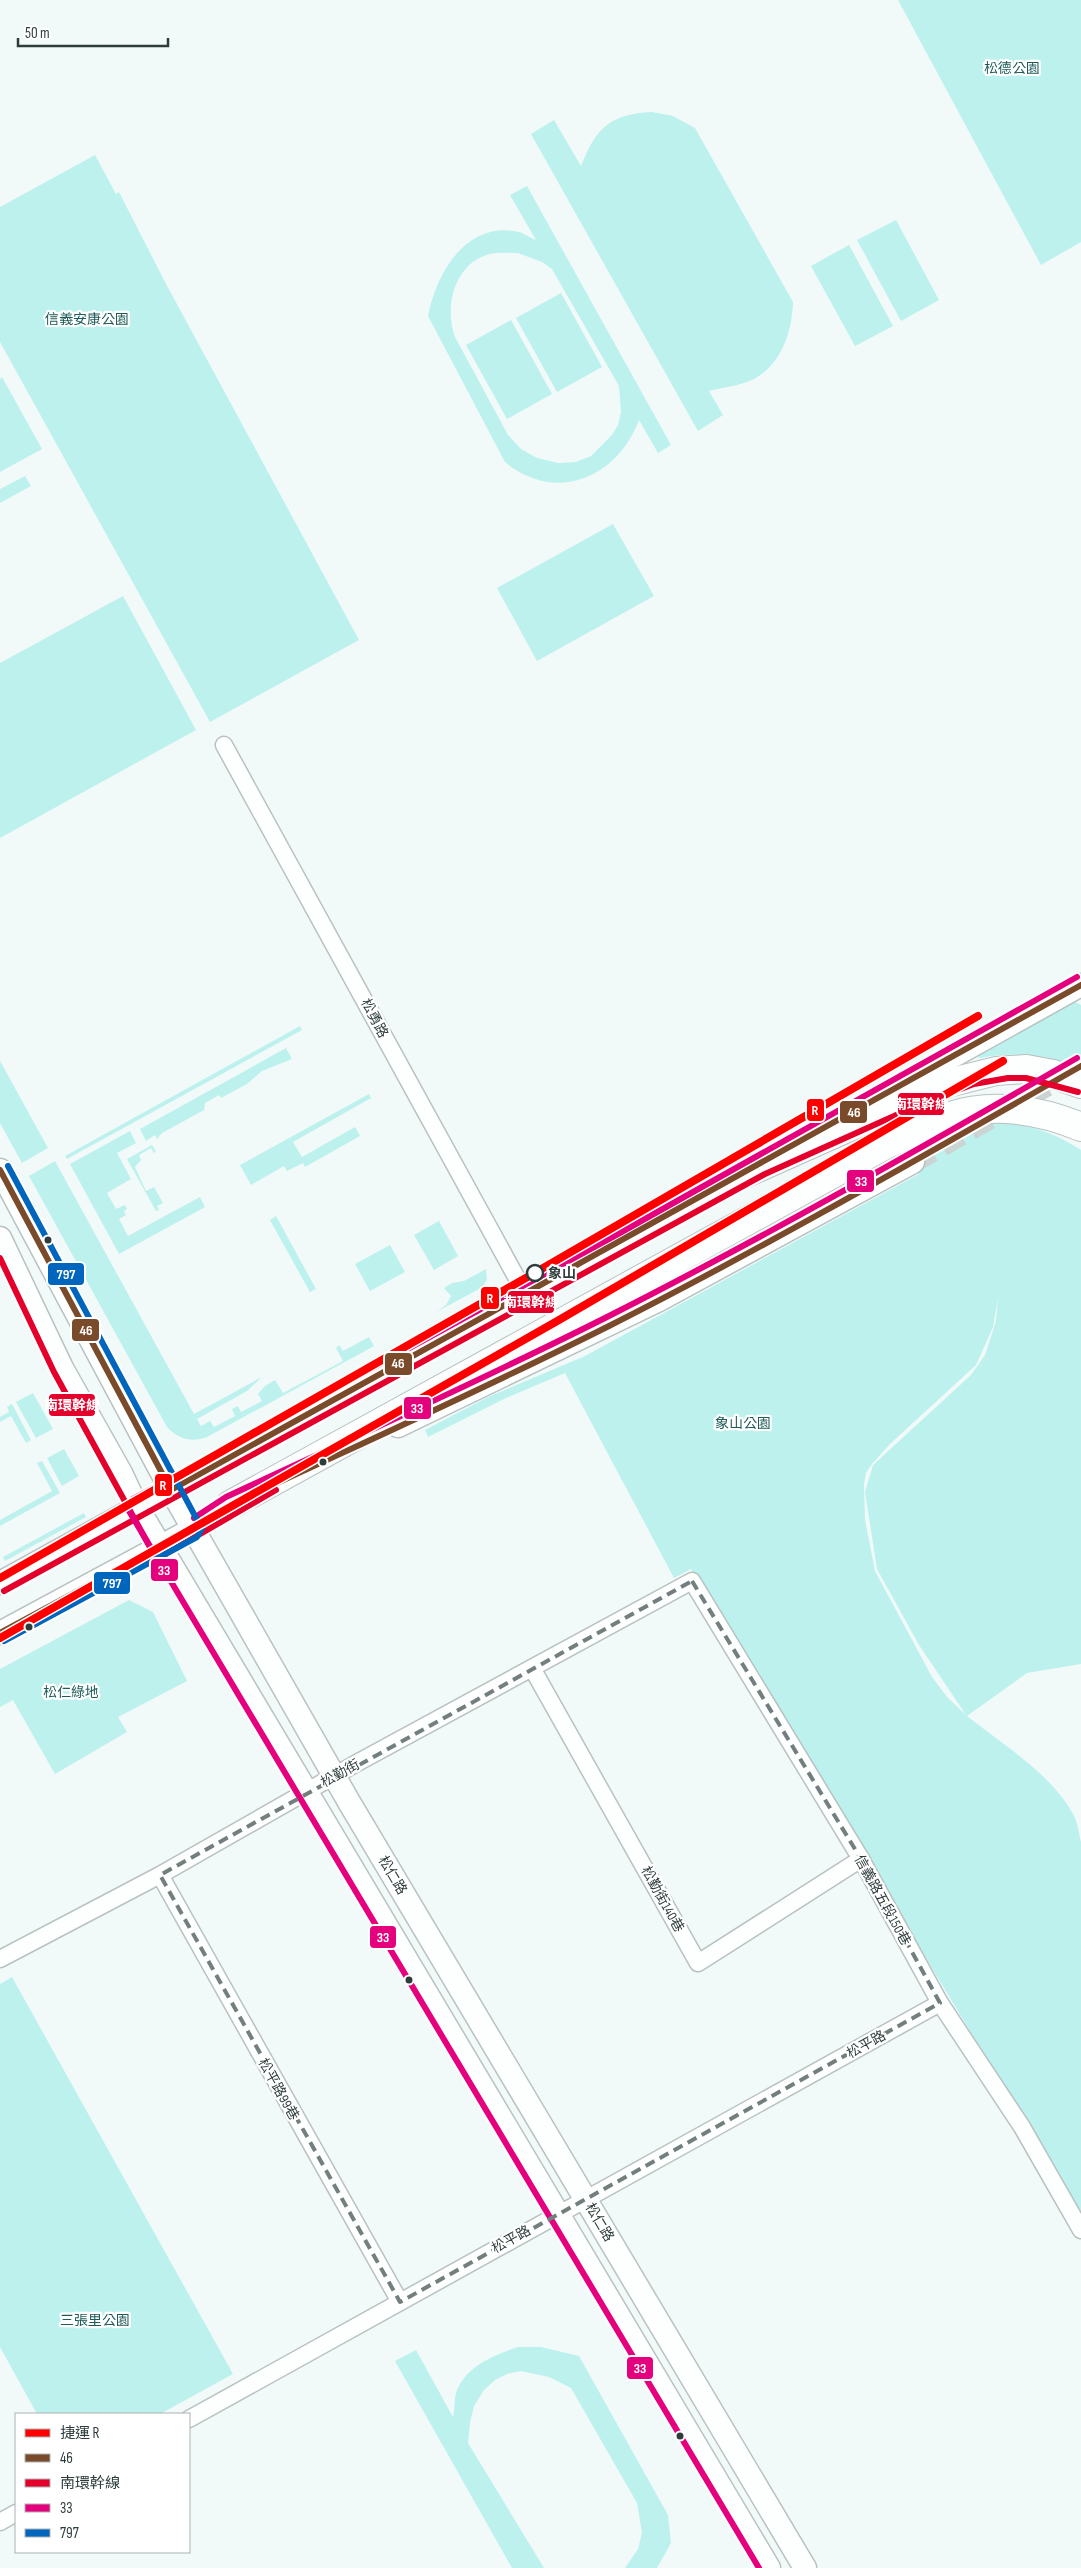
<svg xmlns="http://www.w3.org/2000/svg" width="1081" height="2568" font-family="'Sofia Sans Condensed','Noto Sans TC',sans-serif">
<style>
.green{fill:#bcf1ee;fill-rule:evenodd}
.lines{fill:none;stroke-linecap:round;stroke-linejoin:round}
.secondary-tunnel{stroke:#cbd4d3;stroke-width:22;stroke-dasharray:22 11;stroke-linecap:butt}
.street-casing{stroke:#b8c2c1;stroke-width:19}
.secondary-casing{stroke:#b8c2c1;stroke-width:25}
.highway-casing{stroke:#b8c2c1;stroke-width:30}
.street{stroke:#fdfefe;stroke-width:16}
.secondary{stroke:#fdfefe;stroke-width:22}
.highway{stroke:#fdfefe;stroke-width:28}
.bus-1-casing{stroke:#fff;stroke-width:10}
.bus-2-casing{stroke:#fff;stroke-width:10}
.bus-3-casing{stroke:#fff;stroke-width:10}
.bus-4-casing{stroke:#fff;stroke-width:10}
.bus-1{stroke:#7a4b2a;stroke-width:6}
.bus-2{stroke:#e4002b;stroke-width:6}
.bus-3{stroke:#e5007d;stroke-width:6}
.bus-4{stroke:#0065bd;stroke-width:6}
.metro-1-casing{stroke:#fff;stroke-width:11}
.metro-1{stroke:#f00;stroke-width:8}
.marked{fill:none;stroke:#737f7e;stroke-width:4;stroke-dasharray:10 6;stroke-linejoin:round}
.bus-dot{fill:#2e3d3c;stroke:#fff;stroke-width:2}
.stop-dot{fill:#fff;stroke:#2e3d3c;stroke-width:2.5}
.labels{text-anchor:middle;stroke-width:4.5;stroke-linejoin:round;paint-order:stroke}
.park-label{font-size:14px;fill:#1e5b59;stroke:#fff}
.street-label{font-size:14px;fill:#2e3d3c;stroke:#fff}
.stop-label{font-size:14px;font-weight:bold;fill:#2e3d3c;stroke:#fff;text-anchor:start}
.line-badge{stroke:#fff;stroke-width:2}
.badge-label{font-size:14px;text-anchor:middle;font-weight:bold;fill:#fff}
</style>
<rect width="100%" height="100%" fill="#f2faf9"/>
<g class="green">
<path d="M 898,0 L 1081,0 L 1081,242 L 1041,265 Z"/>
<path d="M 652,112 L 673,116 L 695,128 L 793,302 C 792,331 782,364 754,379 C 740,386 724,387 709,391 L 723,415 L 698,431 L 531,134 L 554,120 L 581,166 C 596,128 610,114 652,112 Z"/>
<path d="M 95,155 L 116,194 L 119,192 L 165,282 L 359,640 L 210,722 L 0,342 L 0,207 Z"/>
<path d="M 527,186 L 671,445 L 658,453 L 639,420 C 617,478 556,504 505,462 L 428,316 C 436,274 466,220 519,232 C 524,233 530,238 536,240 L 510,195 ZM 518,253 L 542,262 L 552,269 L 619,386 L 621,412 L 618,425 L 612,435 L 591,456 L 576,462 L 558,463 L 537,458 L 521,449 L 508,435 L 455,337 C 444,307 454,263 490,254 C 499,252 509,253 518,253 Z"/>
<path d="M 896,220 L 939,300 L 901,321 L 857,240 Z"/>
<path d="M 849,245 L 893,326 L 855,346 L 811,266 Z"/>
<path d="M 561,293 L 602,367 L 557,392 L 516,318 Z"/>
<path d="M 511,320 L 552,394 L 507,419 L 466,345 Z"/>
<path d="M 2,377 L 42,449 L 0,472 L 0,379 Z"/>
<path d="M 25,476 L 31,486 L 0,503 L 0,489 Z"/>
<path d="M 613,524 L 654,596 L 537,661 L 497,588 Z"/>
<path d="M 123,596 L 196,730 L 0,838 L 0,663 Z"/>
<path d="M 1073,1001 L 1081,1005 L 1081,1068 C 1048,1056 1015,1051 980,1058 L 977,1056 L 978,1052 Z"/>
<path d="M 300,1026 L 302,1030 L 67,1159 L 65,1156 Z"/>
<path d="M 286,1048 L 292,1059 L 262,1071 L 247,1084 L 221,1098 L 219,1095 L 205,1103 L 204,1110 L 162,1133 L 157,1139 L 155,1135 L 146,1141 L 140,1129 Z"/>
<path d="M 0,1061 L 48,1148 L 22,1163 L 0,1123 Z"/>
<path d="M 369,1094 L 371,1098 L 293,1142 L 302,1157 L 355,1127 L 360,1136 L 305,1167 L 303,1163 L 287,1171 L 284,1166 L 251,1185 L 240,1165 Z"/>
<path d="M 990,1122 C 1026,1123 1051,1131 1081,1150 L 1081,1664 L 1027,1673 L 967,1716 C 1001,1743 1054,1776 1074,1816 C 1078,1824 1079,1834 1081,1842 L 1081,2215 L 691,1569 L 674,1578 L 565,1373 L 506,1398 L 428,1437 L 425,1430 L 488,1397 L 585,1356 L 919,1174 L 906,1150 L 964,1127 ZM 998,1298 L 996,1321 L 985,1355 L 971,1375 L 873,1465 L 865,1492 L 877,1569 L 919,1645 L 966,1715 L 947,1697 L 932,1677 L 875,1571 L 865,1520 L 864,1485 L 866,1473 L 872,1464 L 891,1443 L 976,1365 L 993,1327 Z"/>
<path d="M 130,1131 L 136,1143 L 117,1153 L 131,1179 L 107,1193 L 116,1209 L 125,1205 L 127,1209 L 124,1211 L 126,1215 L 119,1219 L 128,1236 L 200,1197 L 205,1207 L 119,1254 L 70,1164 Z"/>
<path d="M 152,1145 L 156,1152 L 154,1153 L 151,1148 L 139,1155 L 141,1160 L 135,1167 L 146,1191 L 154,1187 L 163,1203 L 157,1206 L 159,1210 L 156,1211 L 127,1159 Z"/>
<path d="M 55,1161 L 194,1414 L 262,1377 L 247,1391 L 197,1419 L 201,1426 L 210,1421 L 214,1427 L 235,1416 L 232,1409 L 238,1406 L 241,1412 L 262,1401 L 258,1394 L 265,1386 L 275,1380 L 283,1393 L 343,1361 L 336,1348 L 339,1345 L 343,1351 L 369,1337 L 374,1346 L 207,1437 C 192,1443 178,1439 167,1427 L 29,1176 Z"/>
<path d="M 276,1216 L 316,1289 L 310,1292 L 270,1220 Z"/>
<path d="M 439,1221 L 458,1256 L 434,1270 L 414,1235 Z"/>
<path d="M 390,1245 L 405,1272 L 370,1291 L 355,1264 Z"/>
<path d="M 486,1269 L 487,1279 L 483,1287 L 436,1312 L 446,1305 L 451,1296 L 444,1288 L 452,1283 L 464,1281 Z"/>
<path d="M 33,1393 L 53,1429 L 36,1438 L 16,1402 Z"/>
<path d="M 12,1404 L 31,1440 L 26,1443 L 11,1416 L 0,1422 L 0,1417 L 9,1412 L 7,1407 Z"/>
<path d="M 64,1449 L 79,1476 L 62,1486 L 47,1458 Z"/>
<path d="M 42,1461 L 60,1493 L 0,1526 L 0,1520 L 52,1491 L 37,1463 Z"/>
<path d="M 84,1513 L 86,1517 L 5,1561 L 3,1557 Z"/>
<path d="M 129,1600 L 153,1612 L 187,1681 L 118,1717 L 127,1732 L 55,1774 L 13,1700 L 0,1707 L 0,1669 Z"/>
<path d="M 12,1977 L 233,2374 L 160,2414 L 37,2414 L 0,2347 L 0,1984 Z"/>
<path d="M 518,2347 L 541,2347 L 579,2356 L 668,2515 L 671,2543 L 657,2568 L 625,2568 L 638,2549 L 642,2533 L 637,2503 L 571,2388 L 549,2377 L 521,2371 L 507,2374 L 495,2380 L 484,2390 L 474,2406 L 470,2423 L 468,2443 L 544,2568 L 512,2568 L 395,2361 L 416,2350 L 453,2417 C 455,2409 454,2397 457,2390 C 468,2365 495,2355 518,2347 Z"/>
</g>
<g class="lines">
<path class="secondary-tunnel" d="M 913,1162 L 1081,1066"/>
<g class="street-casing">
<g id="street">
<path d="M 224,745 L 525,1293"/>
<path d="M 532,1668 L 698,1963 L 861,1859"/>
<path d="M 160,1875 L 400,2302"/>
<path d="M 0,1959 L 160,1875 L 355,1764 L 692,1581 L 861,1859 L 940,2003 L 1022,2127 L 1081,2230"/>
<path d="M 189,2419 L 940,2003"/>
<path d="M 0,2522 L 16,2513"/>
</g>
</g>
<g class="secondary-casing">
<g id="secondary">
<path d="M 833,1123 L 1081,985"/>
<path d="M 0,1170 L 171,1490 L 349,1802 L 805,2568"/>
<path d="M 0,1238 L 62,1368 L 121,1473 L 137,1507 L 769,2568"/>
<path d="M 398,1426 L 659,1300 L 913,1162"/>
<path d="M 0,1583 L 757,1166"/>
<path d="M 0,1633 L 193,1529 L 245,1498"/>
</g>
</g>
<g class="highway-casing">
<g id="highway">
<path d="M 744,1174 L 948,1083 L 996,1071 L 1026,1069 L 1053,1074 L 1081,1084"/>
<path d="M 230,1505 L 887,1144 C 908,1135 929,1124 950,1116 C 993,1102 1041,1110 1081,1127"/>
</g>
</g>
<use href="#street" class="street"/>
<use href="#secondary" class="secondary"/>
<use href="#highway" class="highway"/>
<g class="bus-1-casing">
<g id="bus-1">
<path d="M 0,1170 L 171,1490"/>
<path d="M 171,1490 C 474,1321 778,1155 1081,985"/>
<path d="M 0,1633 L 193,1529 L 230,1505 C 356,1446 484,1389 609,1326 C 769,1245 925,1155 1081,1066"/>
</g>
</g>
<g class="bus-2-casing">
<g id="bus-2">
<path d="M 0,1258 L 54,1372 L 151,1549"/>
<path d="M 164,1555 L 276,1490"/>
<path d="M 4,1591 L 765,1174 L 923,1103 L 974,1084 L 1008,1078 L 1026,1078 L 1078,1092"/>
</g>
</g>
<g class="bus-3-casing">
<g id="bus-3">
<path d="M 194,1518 L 226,1497 C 353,1438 480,1381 605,1318 C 765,1237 921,1148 1077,1058"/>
<path d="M 759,2568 L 129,1511 L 128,1505 L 133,1499 L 618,1234 L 1077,977"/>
</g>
</g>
<g class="bus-4-casing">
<path id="bus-4" d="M 4,1641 L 197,1537 L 202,1529 L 8,1166"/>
</g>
<use href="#bus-1" class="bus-1"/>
<use href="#bus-2" class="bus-2"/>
<use href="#bus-3" class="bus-3"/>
<use href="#bus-4" class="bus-4"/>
<g class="metro-1-casing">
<g id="metro-1">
<path d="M 0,1578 L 538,1271 L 978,1016"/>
<path d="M 0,1638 L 559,1320 L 1003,1061"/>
</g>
</g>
<use href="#metro-1" class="metro-1"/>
</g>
<path class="marked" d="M 692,1581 L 861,1859 L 940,2003 L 400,2302 L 160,1875 Z"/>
<g class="bus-dot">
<circle cx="48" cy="1240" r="4.5"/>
<circle cx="323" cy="1462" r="4.5"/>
<circle cx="29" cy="1627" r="4.5"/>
<circle cx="409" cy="1980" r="4.5"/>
<circle cx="680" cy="2436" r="4.5"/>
</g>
<circle class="stop-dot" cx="535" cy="1273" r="8"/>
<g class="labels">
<g class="park-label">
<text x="1012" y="73">松德公園</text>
<text x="87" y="324">信義安康公園</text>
<text x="743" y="1428">象山公園</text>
<text x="71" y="1697">松仁綠地</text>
<text x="95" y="2325">三張里公園</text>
</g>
<g class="street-label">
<text transform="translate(375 1018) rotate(62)" y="5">松勇路</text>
<text transform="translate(340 1773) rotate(-29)" y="5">松勤街</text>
<text transform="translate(393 1875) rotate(59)" y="5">松仁路</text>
<text transform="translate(663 1899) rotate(61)" y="5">松勤街140巷</text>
<text transform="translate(883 1900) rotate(61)" y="5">信義路五段150巷</text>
<text transform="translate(866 2044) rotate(-29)" y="5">松平路</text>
<text transform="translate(279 2089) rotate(61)" y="5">松平路99巷</text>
<text transform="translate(600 2222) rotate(59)" y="5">松仁路</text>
<text transform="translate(511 2239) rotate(-29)" y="5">松平路</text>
</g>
<g class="stop-label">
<text x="548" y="1278">象山</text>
</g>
</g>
<g class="line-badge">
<rect x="897" y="1092" width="48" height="24" rx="5" fill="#e4002b"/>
<rect x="806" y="1098" width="19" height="24" rx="5" fill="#f00"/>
<rect x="839" y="1100" width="29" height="24" rx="5" fill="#7a4b2a"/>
<rect x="846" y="1169" width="29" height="24" rx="5" fill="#e5007d"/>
<rect x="47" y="1262" width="38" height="24" rx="5" fill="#0065bd"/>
<rect x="480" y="1286" width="20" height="24" rx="5" fill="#f00"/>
<rect x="507" y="1290" width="48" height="24" rx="5" fill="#e4002b"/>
<rect x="71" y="1318" width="29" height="24" rx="5" fill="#7a4b2a"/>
<rect x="384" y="1352" width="29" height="24" rx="5" fill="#7a4b2a"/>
<rect x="48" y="1393" width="48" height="24" rx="5" fill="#e4002b"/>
<rect x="403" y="1396" width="29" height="24" rx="5" fill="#e5007d"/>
<rect x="154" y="1473" width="19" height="24" rx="5" fill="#f00"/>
<rect x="150" y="1558" width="29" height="24" rx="5" fill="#e5007d"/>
<rect x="93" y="1571" width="38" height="24" rx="5" fill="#0065bd"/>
<rect x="369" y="1925" width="28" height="24" rx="5" fill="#e5007d"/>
<rect x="626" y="2356" width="28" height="24" rx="5" fill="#e5007d"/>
</g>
<g class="badge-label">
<text x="921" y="1109">南環幹線</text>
<text x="815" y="1115">R</text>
<text x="854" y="1117">46</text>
<text x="861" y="1186">33</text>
<text x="66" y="1279">797</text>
<text x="490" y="1303">R</text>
<text x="531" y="1307">南環幹線</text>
<text x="86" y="1335">46</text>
<text x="398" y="1368">46</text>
<text x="72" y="1410">南環幹線</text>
<text x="417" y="1413">33</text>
<text x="163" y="1490">R</text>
<text x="164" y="1575">33</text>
<text x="112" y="1588">797</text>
<text x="383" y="1942">33</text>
<text x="640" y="2373">33</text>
</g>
<rect x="15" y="2413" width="175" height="140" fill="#ffffff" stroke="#abb1b1"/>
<rect x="25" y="2429" width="25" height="8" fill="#ff0000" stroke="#abb1b1"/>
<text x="60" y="2438" font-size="15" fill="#2e3d3c">捷運 R</text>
<rect x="25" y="2454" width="25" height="8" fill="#7a4b2a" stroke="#abb1b1"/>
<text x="60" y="2463" font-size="15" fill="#2e3d3c">46</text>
<rect x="25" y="2479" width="25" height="8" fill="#e4002b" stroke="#abb1b1"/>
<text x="60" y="2488" font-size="15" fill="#2e3d3c">南環幹線</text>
<rect x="25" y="2504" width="25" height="8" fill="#e5007d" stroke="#abb1b1"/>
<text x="60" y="2513" font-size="15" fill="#2e3d3c">33</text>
<rect x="25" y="2529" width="25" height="8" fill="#0065bd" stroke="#abb1b1"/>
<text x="60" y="2538" font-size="15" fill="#2e3d3c">797</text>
<path d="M18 38v8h150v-8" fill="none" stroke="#2e3d3c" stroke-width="2.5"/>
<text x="25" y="38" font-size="15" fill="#2e3d3c" stroke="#ffffff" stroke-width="4" paint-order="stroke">50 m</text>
</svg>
